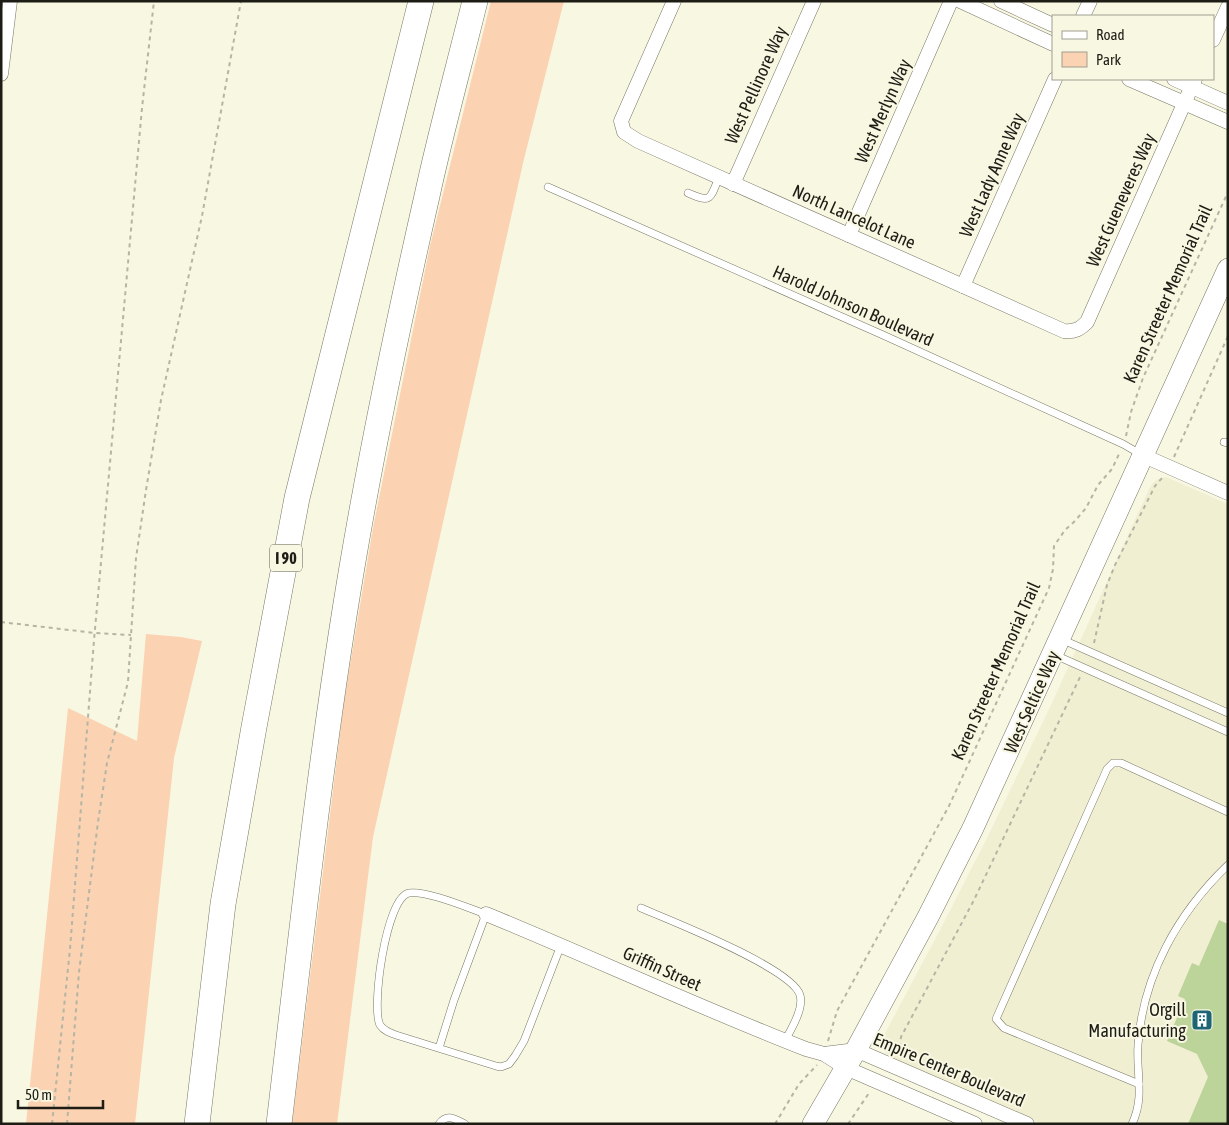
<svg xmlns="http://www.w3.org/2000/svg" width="1229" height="1125" font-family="'Asap Condensed',sans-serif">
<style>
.built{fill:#f1efd2}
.green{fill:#fbd2b2}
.building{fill:#bcd39a}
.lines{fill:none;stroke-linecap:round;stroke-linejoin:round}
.service-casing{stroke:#787664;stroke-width:8}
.minor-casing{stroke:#787664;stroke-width:15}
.primary-casing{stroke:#787664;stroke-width:22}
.motorway-casing{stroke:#787664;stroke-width:26}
.path{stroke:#b6b5a4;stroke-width:2;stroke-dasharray:4 4;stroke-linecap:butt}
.service{stroke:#fff;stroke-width:7}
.minor{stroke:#fff;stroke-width:14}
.primary{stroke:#fff;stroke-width:21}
.motorway{stroke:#fff;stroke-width:25}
.labels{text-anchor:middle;stroke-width:4;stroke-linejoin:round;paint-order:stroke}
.shield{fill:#f8f7e2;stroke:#5f5e52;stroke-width:1}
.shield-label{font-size:16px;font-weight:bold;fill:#1d1c15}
.street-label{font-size:18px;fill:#1d1c15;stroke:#f8f7e2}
.poi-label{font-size:18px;fill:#1d1c15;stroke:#f8f7e2;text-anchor:end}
</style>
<rect width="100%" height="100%" fill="#f8f7e2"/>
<path class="built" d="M 1166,477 L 1228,504 L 1228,1124 L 1042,1124 L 894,1059 L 886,1053 L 881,1046 L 882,1039 L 941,928 L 988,836 L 1051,705 L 1149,489 L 1153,483 L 1158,479 Z"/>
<g class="green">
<path d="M 491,1 L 564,1 L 523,163 L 373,837 L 337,1124 L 292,1124 L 344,701 L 373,528 L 430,246 Z"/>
<path d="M 146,634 L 181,637 L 202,641 L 174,758 L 135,1124 L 26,1124 L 68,708 L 137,741 Z"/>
</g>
<path class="building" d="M 1219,920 L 1228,924 L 1228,1124 L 1188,1124 L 1208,1077 L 1197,1054 L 1167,1041 L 1185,999 L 1178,996 L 1192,963 L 1199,966 Z"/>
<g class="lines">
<g class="service-casing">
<g id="service">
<path d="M 548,187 L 883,335 L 1123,444 L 1142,455"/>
<path d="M 688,193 C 711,203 710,200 719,177"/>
<path d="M 1224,442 L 1228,443"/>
<path d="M 1061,639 L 1228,713"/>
<path d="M 1055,655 L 1228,732"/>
<path d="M 641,908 C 669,920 792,968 800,995 C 804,1009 791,1029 785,1041"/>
<path d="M 439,1048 L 454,1000 L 486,914 C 468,908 426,890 409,893 C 386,897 371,1008 380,1025 C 384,1031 390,1033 396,1035 L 496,1066 L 501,1067 L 509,1064 L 515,1056 L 524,1041 L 561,945"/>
<path d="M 1139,1084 L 1004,1028 L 996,1019 L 1107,769 L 1113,763 L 1121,763 L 1228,812"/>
<path d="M 439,1124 C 447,1113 455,1119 465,1124"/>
<path d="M 1132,1124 C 1145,1097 1136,1074 1138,1045 C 1143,975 1178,913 1228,865"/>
</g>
</g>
<g class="minor-casing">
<g id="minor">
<path d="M 674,1 L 621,121 L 624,132 L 638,141 L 1064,331 C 1075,332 1080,329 1087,322 L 1195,79"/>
<path d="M 960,1 L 1053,44"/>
<path d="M 1001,1 L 1053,25"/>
<path d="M 1083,16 L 1090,1"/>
<path d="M 1213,40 L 1228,7"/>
<path d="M 1,74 L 10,1"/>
<path d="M 1129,79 L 1228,122"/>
<path d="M 1174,79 L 1228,103"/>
<path d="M 733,184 L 814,1"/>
<path d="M 849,235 L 951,1"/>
<path d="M 963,286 L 1055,79"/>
<path d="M 1144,456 L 1228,493"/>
<path d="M 486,914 C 593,958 698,1007 806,1049 L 824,1054 L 846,1068 L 975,1124"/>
<path d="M 824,1054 L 856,1050 L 1027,1124"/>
</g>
</g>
<g class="primary-casing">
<path id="primary" d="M 813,1124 L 856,1050 L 928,917 L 973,828 L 1228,269"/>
</g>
<g class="motorway-casing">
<g id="motorway">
<path d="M 197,1124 L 223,904 L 254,727 L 297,498 L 421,1"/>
<path d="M 279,1124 C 301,938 321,751 352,567 C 373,443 399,319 427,196 C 441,131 459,66 475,1"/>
</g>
</g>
<g class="path">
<path d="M 1126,436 L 1131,412 L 1143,378 L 1228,192"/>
<path d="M 1174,457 L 1228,336"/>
<path d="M 1,622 L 95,633 L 131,635"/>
<path d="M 1094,643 L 1107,585 L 1115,565 L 1155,486 L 1162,478"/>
<path d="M 828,1041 L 837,1011 L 949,806 L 1049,588 L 1053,569 L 1054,546 L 1065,530 L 1075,521 L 1086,508 L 1098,485 L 1112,469 L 1120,452"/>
<path d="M 899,1055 L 901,1037 L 974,900 L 1081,675"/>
<path d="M 52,1124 L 70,949 L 94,640 L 142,108 L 154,1"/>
<path d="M 67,1124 L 79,972 L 98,822 L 107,763 L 128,682 L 136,558 L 146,490 L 161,400 L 202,216 L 241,1"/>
<path d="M 775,1124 L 799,1084 L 817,1065"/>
<path d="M 848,1124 L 869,1093"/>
</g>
<use href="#service" class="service"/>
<use href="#minor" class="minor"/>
<use href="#primary" class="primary"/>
<use href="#motorway" class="motorway"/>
</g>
<defs>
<g id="building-square" transform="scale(1.125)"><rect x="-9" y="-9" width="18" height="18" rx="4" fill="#1d6474" stroke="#f8f7e2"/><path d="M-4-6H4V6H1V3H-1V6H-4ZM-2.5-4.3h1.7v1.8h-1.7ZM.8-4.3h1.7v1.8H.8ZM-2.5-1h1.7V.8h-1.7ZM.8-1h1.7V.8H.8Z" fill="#fff"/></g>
</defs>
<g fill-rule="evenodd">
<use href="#building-square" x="1202" y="1020"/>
</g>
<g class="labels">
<rect class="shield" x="270" y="544.5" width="32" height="27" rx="4"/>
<g class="shield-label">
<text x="286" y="564">I 90</text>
</g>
<g class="street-label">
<text transform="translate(756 85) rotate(-66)" y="6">West Pellinore Way</text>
<text transform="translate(883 111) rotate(-66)" y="6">West Merlyn Way</text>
<text transform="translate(992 175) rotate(-66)" y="6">West Lady Anne Way</text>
<text transform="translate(1121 200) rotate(-66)" y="6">West Gueneveres Way</text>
<text transform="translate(854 217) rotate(24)" y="6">North Lancelot Lane</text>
<text transform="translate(1168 294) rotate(-66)" y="6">Karen Streeter Memorial Trail</text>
<text transform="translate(853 306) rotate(24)" y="6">Harold Johnson Boulevard</text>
<text transform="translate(996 671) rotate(-66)" y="6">Karen Streeter Memorial Trail</text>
<text transform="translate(1032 702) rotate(-66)" y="6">West Seltice Way</text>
<text transform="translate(662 969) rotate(24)" y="6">Griffin Street</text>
<text transform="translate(949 1070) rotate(23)" y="6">Empire Center Boulevard</text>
</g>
<g class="poi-label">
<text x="1186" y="1016">Orgill<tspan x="1186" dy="21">Manufacturing</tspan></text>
</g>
</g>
<rect width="1229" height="1125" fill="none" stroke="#1d1c15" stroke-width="5"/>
<rect x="1052" y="15" width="162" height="65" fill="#f8f7e2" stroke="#a09f90"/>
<rect x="1062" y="31" width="25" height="8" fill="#ffffff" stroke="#a09f90"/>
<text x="1096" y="40" font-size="15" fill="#1d1c15">Road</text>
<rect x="1062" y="52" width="25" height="15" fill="#fbd2b2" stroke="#a09f90"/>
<text x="1096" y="65" font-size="15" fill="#1d1c15">Park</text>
<path d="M18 1100v8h85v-8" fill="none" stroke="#1d1c15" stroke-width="2.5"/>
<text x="25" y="1100" font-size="15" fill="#1d1c15" stroke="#f8f7e2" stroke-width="4" paint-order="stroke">50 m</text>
</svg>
